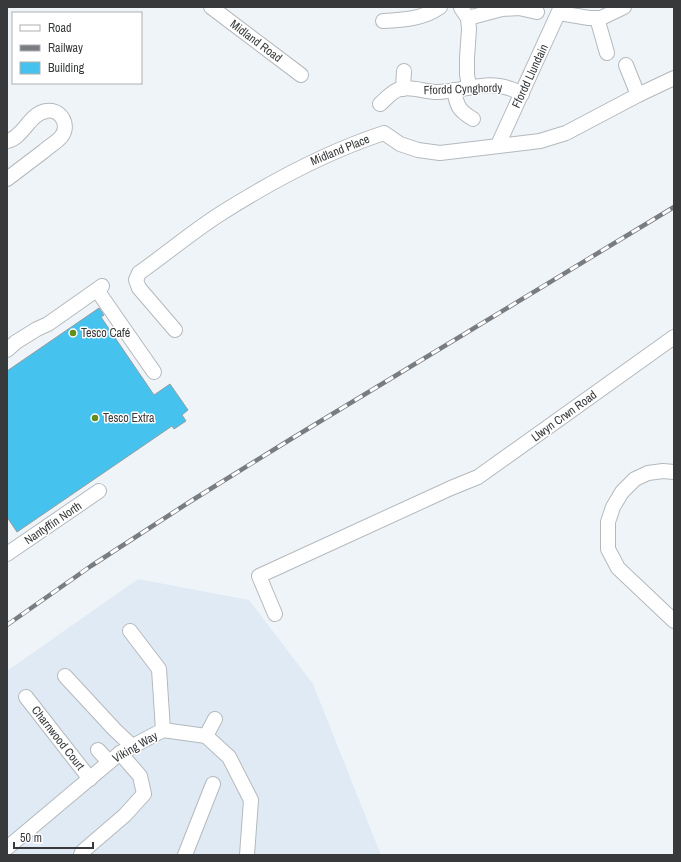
<svg xmlns="http://www.w3.org/2000/svg" width="681" height="862" font-family="'Archivo Narrow',sans-serif">
<style>
.built{fill:#e0eaf5}
.building{fill:#45c3ee;stroke:#959c9e}
.lines{fill:none;stroke-linecap:round;stroke-linejoin:round}
.minor-casing{stroke:#b4b9bd;stroke-width:16}
.minor{stroke:#fff;stroke-width:14}
.rail-casing{stroke:#797c80;stroke-width:4.5}
.rail{stroke:#fff;stroke-width:3;stroke-dasharray:9;stroke-linecap:butt}
.poi-dot{fill:#658d1b;stroke:#fff;stroke-width:1.5}
.labels{text-anchor:middle;stroke-width:3;stroke-linejoin:round;paint-order:stroke}
.street-label{font-size:12px;fill:#37393b;stroke:#fff}
.poi-label{font-size:12px;fill:#37393b;stroke:#fff;text-anchor:start}
</style>
<rect width="100%" height="100%" fill="#eff4f9"/>
<path class="built" d="M 138,579 L 249,600 L 313,684 L 381,855 L 7,855 L 7,671 Z"/>
<path class="building" d="M 99,308 L 104,315 L 101,317 L 154,395 L 170,384 L 188,410 L 182,415 L 186,421 L 174,429 L 172,426 L 17,532 L 7,517 L 7,371 Z"/>
<g class="lines">
<g class="minor-casing">
<g id="minor">
<path d="M 211,7 L 301,75"/>
<path d="M 461,8 L 468,18 L 469,29 L 467,58 L 467,74 L 469,87"/>
<path d="M 559,13 L 589,18 L 601,18 L 624,7"/>
<path d="M 468,18 L 502,9 L 519,8 L 537,12"/>
<path d="M 597,18 L 607,53"/>
<path d="M 383,21 C 403,20 423,19 440,7"/>
<path d="M 626,65 L 638,95"/>
<path d="M 403,89 L 404,71"/>
<path d="M 454,90 C 457,106 458,110 473,119"/>
<path d="M 380,104 C 386,99 392,91 400,89 C 412,86 425,92 437,92 C 460,92 485,80 508,88 C 513,89 518,92 522,94"/>
<path d="M 7,141 C 23,138 29,114 46,111 C 60,108 71,125 61,137 C 57,142 49,146 44,151 C 32,160 19,170 7,179"/>
<path d="M 498,145 L 561,7"/>
<path d="M 97,290 L 154,372"/>
<path d="M 175,330 L 139,288 L 136,280 L 139,273 C 166,254 192,232 220,214 C 272,181 326,152 384,133 L 400,144 L 418,150 L 440,153 L 540,141 L 566,133 L 638,95 L 674,78"/>
<path d="M 7,350 L 16,342 L 37,329 L 48,324 L 102,286"/>
<path d="M 674,472 L 663,471 L 648,473 L 635,479 L 622,492 L 613,507 L 608,522 L 608,549 L 618,568 L 674,621"/>
<path d="M 7,554 L 99,491"/>
<path d="M 275,614 L 259,576 L 451,488 L 478,477 L 674,337"/>
<path d="M 130,631 L 159,669 L 163,730"/>
<path d="M 65,676 L 115,730 L 132,746"/>
<path d="M 26,697 L 90,779"/>
<path d="M 206,736 L 215,719"/>
<path d="M 98,750 L 109,762"/>
<path d="M 7,848 L 120,753 L 163,730 L 206,736 L 229,757 L 251,800 L 247,855"/>
<path d="M 81,855 L 82,852 L 125,815 L 144,794 L 140,776 L 120,753"/>
<path d="M 185,855 L 213,784"/>
</g>
</g>
<use href="#minor" class="minor"/>
<g class="rail-casing">
<path id="rail" d="M 7,625 L 91,566 L 191,501 L 291,439 L 674,207"/>
</g>
<use href="#rail" class="rail"/>
</g>
<g class="poi-dot">
<circle cx="73" cy="333" r="4"/>
<circle cx="95" cy="418" r="4"/>
</g>
<g class="labels">
<g class="street-label">
<text transform="translate(256 41) rotate(37)" y="4">Midland Road</text>
<text transform="translate(530 76) rotate(-65)" y="4">Ffordd Llundain</text>
<text transform="translate(463 89) rotate(-2)" y="4">Ffordd Cynghordy</text>
<text transform="translate(340 150) rotate(-22)" y="4">Midland Place</text>
<text transform="translate(564 416) rotate(-36)" y="4">Llwyn Crwn Road</text>
<text transform="translate(53 523) rotate(-34)" y="4">Nantyffin North</text>
<text transform="translate(58 738) rotate(52)" y="4">Charnwood Court</text>
<text transform="translate(135 747) rotate(-30)" y="4">Viking Way</text>
</g>
<g class="poi-label">
<text x="81" y="337">Tesco Café</text>
<text x="103" y="422">Tesco Extra</text>
</g>
</g>
<rect width="681" height="862" fill="none" stroke="#37393b" stroke-width="16"/>
<rect x="12" y="12" width="130" height="72" fill="#ffffff" stroke="#afb0b1"/>
<rect x="20" y="25" width="20" height="6" fill="#ffffff" stroke="#afb0b1"/>
<text x="48" y="32" font-size="12" fill="#37393b">Road</text>
<rect x="20" y="45" width="20" height="6" fill="#797c80" stroke="#afb0b1"/>
<text x="48" y="52" font-size="12" fill="#37393b">Railway</text>
<rect x="20" y="62" width="20" height="12" fill="#45c3ee" stroke="#afb0b1"/>
<text x="48" y="72" font-size="12" fill="#37393b">Building</text>
<path d="M14 842v6h79v-6" fill="none" stroke="#37393b" stroke-width="2"/>
<text x="20" y="842" font-size="12" fill="#37393b" stroke="#ffffff" stroke-width="3" paint-order="stroke">50 m</text>
</svg>
